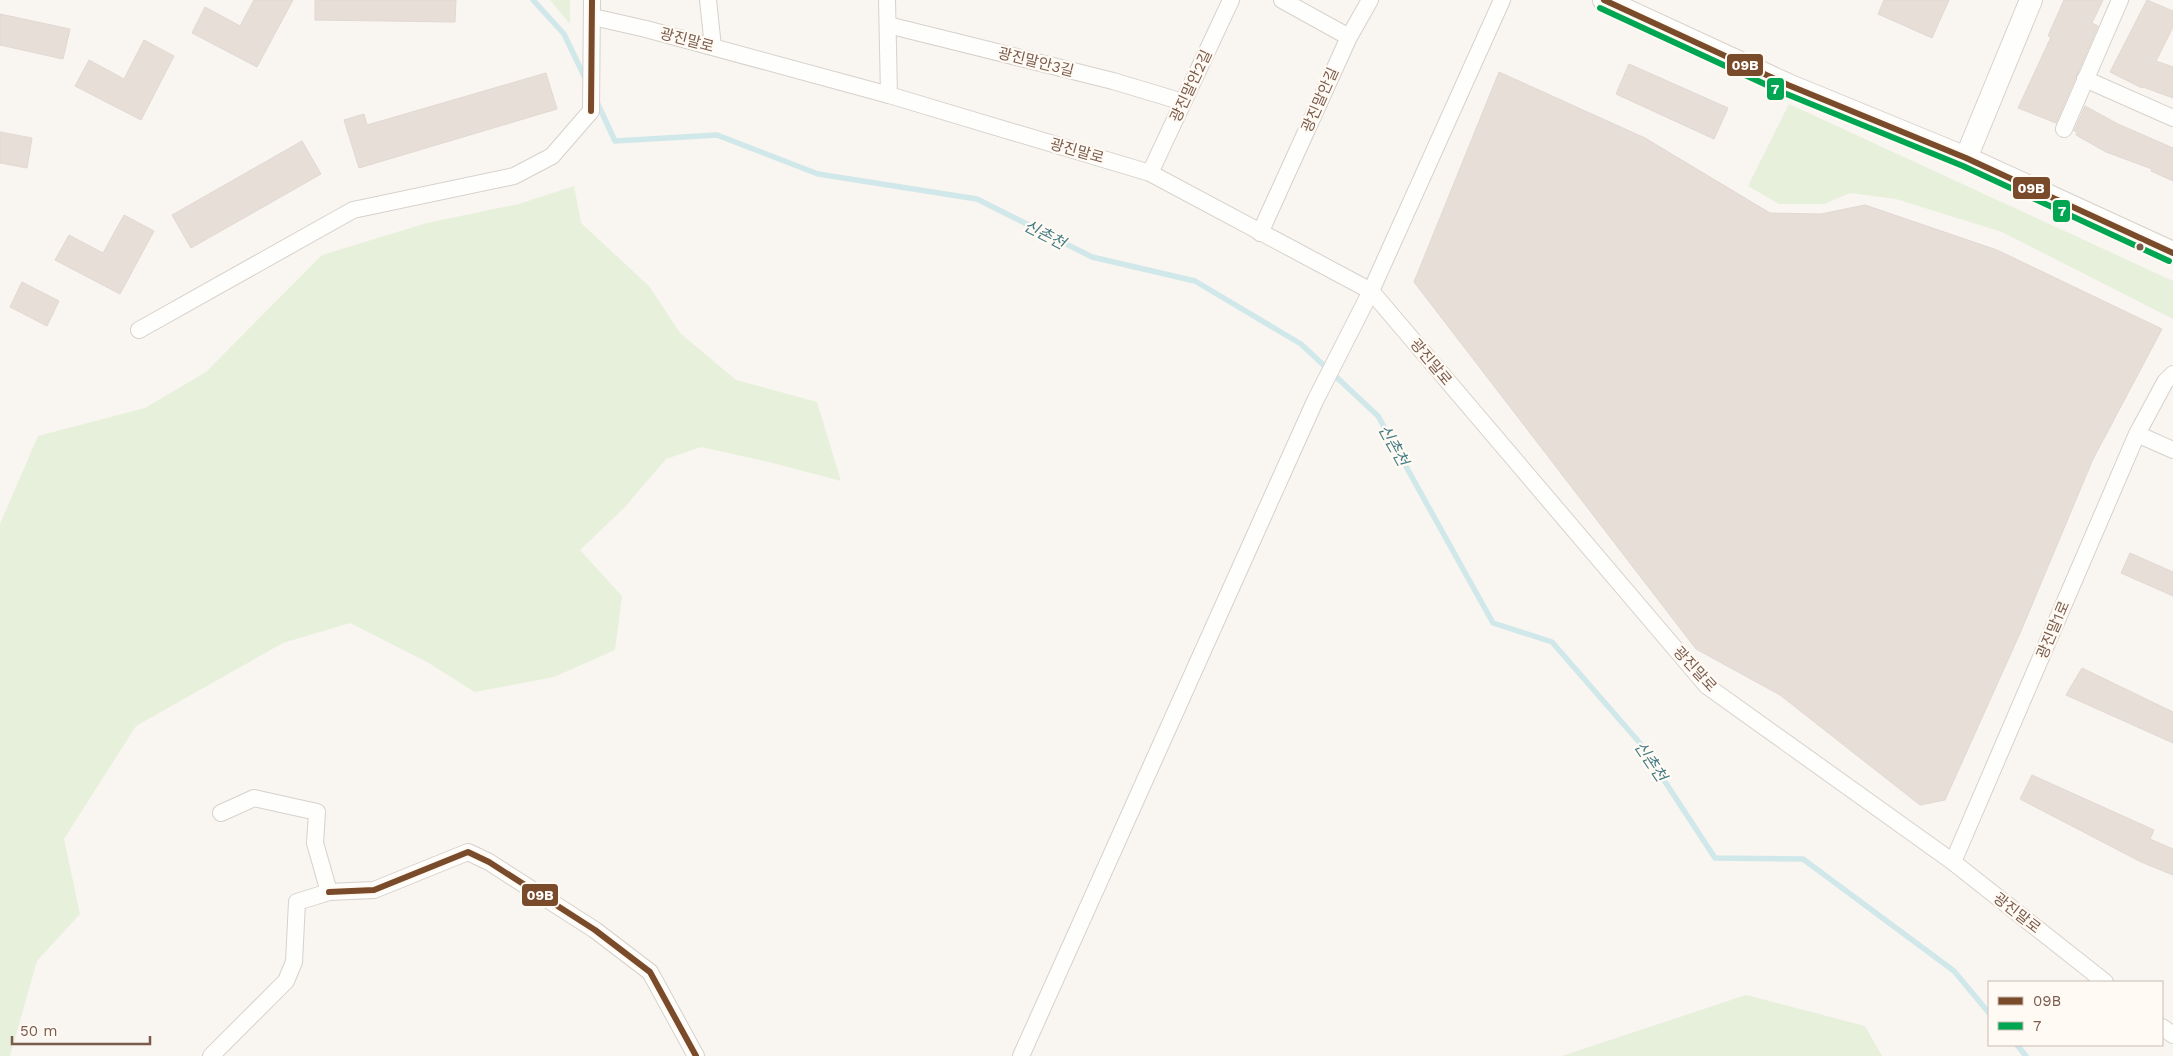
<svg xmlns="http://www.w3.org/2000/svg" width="2173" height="1056" font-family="'Work Sans','Noto Sans KR',sans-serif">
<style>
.green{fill:#e7f0db}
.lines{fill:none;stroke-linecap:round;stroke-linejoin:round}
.stream{stroke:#d0e8ea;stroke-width:5.5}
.building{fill:#e6ded7;stroke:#e2d8d2}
.street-casing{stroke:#d7d1cb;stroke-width:18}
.secondary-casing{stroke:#d9d2cb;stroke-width:24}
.street{stroke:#fefefd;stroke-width:16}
.secondary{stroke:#fefefd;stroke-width:22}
.bus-1-casing{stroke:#fffaf3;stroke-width:10}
.bus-2-casing{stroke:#fffaf3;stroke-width:10}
.bus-1{stroke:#7a4b2a;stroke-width:6}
.bus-2{stroke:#00a651;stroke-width:6}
.bus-dot{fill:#7a5c4d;stroke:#fffaf3;stroke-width:2}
.labels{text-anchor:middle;stroke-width:4.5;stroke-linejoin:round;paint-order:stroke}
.street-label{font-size:15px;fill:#7a5c4d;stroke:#fffaf3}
.water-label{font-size:16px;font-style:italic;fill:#437c86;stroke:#fffaf3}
.line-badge{stroke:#fffaf3;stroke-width:2}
.badge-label{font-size:14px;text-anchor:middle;font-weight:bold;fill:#fff}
</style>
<rect width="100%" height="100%" fill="#f9f5f0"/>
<g class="green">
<path d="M 550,0 L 570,0 L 570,24 Z"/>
<path d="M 1789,104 L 2173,281 L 2173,319 L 2002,232 L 1896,199 L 1850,193 L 1824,204 L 1779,204 L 1748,186 Z"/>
<path d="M 574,186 L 581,223 L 649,286 L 680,333 L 736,380 L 817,402 L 841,481 L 769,462 L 701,447 L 666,459 L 624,508 L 580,550 L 622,596 L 615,650 L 554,677 L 475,692 L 427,662 L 350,623 L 283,643 L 136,726 L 64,839 L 80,914 L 37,961 L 10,1056 L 0,1056 L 0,524 L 38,436 L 145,408 L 206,372 L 322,255 L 427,223 L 519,204 Z"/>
<path d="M 1746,995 L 1865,1026 L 1882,1056 L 1562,1056 Z"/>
</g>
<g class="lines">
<g class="stream">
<path d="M 533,0 L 564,34 L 586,80"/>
<path d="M 596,100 L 615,141 L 717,135 L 818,174 L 977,199 L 1092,257 L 1195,281 L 1301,344 L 1378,416 L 1493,623 L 1552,642 L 1639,742 L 1715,858 L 1803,859 L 1954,971 L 1989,1013"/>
<path d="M 2017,1045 L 2026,1056"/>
</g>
</g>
<g class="building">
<path d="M 254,0 L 293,0 L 257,67 L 192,33 L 205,7 L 240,26 Z"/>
<path d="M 315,0 L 456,0 L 455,22 L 315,20 Z"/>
<path d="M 1884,0 L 1949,0 L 1932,38 L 1878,14 Z"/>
<path d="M 2064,0 L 2103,0 L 2092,23 L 2098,26 L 2056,123 L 2018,108 L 2051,37 L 2048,36 Z"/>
<path d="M 2147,0 L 2173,11 L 2173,27 L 2156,61 L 2173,67 L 2173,98 L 2143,87 L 2142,88 L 2110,72 Z"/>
<path d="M 0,14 L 70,29 L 63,59 L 0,45 Z"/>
<path d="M 144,40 L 174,56 L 141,120 L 75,86 L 89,60 L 124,79 Z"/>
<path d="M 1629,64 L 1728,108 L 1714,139 L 1616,94 Z"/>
<path d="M 1499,72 L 1645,138 L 1770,213 L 1821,214 L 1865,205 L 1997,250 L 2162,329 L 2093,459 L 2021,631 L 1945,800 L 1920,805 L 1780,695 L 1696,649 L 1414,282 Z"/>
<path d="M 546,73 L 557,109 L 359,168 L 344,120 L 364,114 L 367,125 Z"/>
<path d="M 2085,106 L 2118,124 L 2173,148 L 2173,181 L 2151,171 L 2152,169 L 2106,152 L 2076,135 L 2077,132 L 2074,131 Z"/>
<path d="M 0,132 L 32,138 L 27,168 L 0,163 Z"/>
<path d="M 302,141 L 321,174 L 191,248 L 172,215 Z"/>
<path d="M 124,215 L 154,231 L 120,294 L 55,260 L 69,235 L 103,253 Z"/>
<path d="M 22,282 L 59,301 L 47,326 L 10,307 Z"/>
<path d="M 2130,553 L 2173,572 L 2173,596 L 2121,573 Z"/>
<path d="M 2082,668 L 2173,712 L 2173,743 L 2066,695 Z"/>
<path d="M 2032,775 L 2154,830 L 2150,839 L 2173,849 L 2173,875 L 2141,862 L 2020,799 Z"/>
</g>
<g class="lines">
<g class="street-casing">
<g id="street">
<path d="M 708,0 L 713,47"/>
<path d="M 887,0 L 889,95"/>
<path d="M 1282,0 L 1349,37"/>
<path d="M 593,17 L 646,29 L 889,95 L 1150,173 L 1371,291 L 1707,686 L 1953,862 L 2105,982"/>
<path d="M 888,25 L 1113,81 L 1183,102"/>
<path d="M 2085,79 L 2173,118"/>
<path d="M 2064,129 L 2120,0"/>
<path d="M 1150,173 L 1231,0"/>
<path d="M 1260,233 L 1349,37 L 1370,0"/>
<path d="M 139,330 L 353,210 L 514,176 L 552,156 L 591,111 L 592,0"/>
<path d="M 2137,434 L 2165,382 L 2173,374"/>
<path d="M 221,813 L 254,798 L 317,812 L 315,843 L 329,892"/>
<path d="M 1953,862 L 2137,434 L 2173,450"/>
<path d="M 2162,1027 L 2173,1035"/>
<path d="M 211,1056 L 286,981 L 294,962 L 297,902 L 329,892 L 374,890 L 468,852 L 489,862 L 595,930 L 650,972 L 696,1056"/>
<path d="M 1021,1056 L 1315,401 L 1371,291 L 1502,0"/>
</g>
</g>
<g class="secondary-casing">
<g id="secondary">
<path d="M 1604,0 L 1788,85 L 1966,158 L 2173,253"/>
<path d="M 1966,158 L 2031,0"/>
</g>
</g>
<use href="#street" class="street"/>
<use href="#secondary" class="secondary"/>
<g class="bus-1-casing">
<g id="bus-1">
<path d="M 1604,0 L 1788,85 L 1966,158 L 2173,253"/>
<path d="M 591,111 L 592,0"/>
<path d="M 329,892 L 374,890 L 468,852 L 489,862 L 595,930 L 650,972 L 696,1056"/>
</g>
</g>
<g class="bus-2-casing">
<path id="bus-2" d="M 1600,8 L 1784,93 L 1963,166 L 2169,261"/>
</g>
<use href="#bus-1" class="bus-1"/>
<use href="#bus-2" class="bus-2"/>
</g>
<circle class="bus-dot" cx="2140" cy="247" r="4.5"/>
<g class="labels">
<g class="street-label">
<text transform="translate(687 40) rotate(15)" y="5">광진말로</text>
<text transform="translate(1036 62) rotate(14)" y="5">광진말안3길</text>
<text transform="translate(1191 86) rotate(-65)" y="5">광진말안2길</text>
<text transform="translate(1320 100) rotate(-66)" y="5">광진말안길</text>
<text transform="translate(1077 151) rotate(16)" y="5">광진말로</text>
<text transform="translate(1431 362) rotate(50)" y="5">광진말로</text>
<text transform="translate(2053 630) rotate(-67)" y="5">광진말1로</text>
<text transform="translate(1695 669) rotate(47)" y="5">광진말로</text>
<text transform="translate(2017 913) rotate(38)" y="5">광진말로</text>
</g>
<g class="water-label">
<text transform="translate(1045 234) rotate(27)" y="6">신촌천</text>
<text transform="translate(1394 445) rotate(61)" y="6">신촌천</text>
<text transform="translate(1651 761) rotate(56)" y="6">신촌천</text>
</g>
</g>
<g class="line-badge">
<rect x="1726" y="53" width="38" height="24" rx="5" fill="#7a4b2a"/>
<rect x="1766" y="77" width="19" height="24" rx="5" fill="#00a651"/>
<rect x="2012" y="176" width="39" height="24" rx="5" fill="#7a4b2a"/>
<rect x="2052" y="199" width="19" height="24" rx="5" fill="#00a651"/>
<rect x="521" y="883" width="38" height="24" rx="5" fill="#7a4b2a"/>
</g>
<g class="badge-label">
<text x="1745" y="70">09B</text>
<text x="1775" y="94">7</text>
<text x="2031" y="193">09B</text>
<text x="2062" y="216">7</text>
<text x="540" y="900">09B</text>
</g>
<rect x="1988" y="981" width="175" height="65" fill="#fffaf3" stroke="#cabbb1"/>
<rect x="1998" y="997" width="25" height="8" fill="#7a4b2a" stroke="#cabbb1"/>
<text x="2033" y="1006" font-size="15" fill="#7a5c4d">09B</text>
<rect x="1998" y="1022" width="25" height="8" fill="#00a651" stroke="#cabbb1"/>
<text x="2033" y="1031" font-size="15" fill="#7a5c4d">7</text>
<path d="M12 1036v8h138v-8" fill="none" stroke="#7a5c4d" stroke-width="2.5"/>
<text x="20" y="1036" font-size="15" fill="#7a5c4d" stroke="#fffaf3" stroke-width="4" paint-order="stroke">50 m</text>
</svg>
